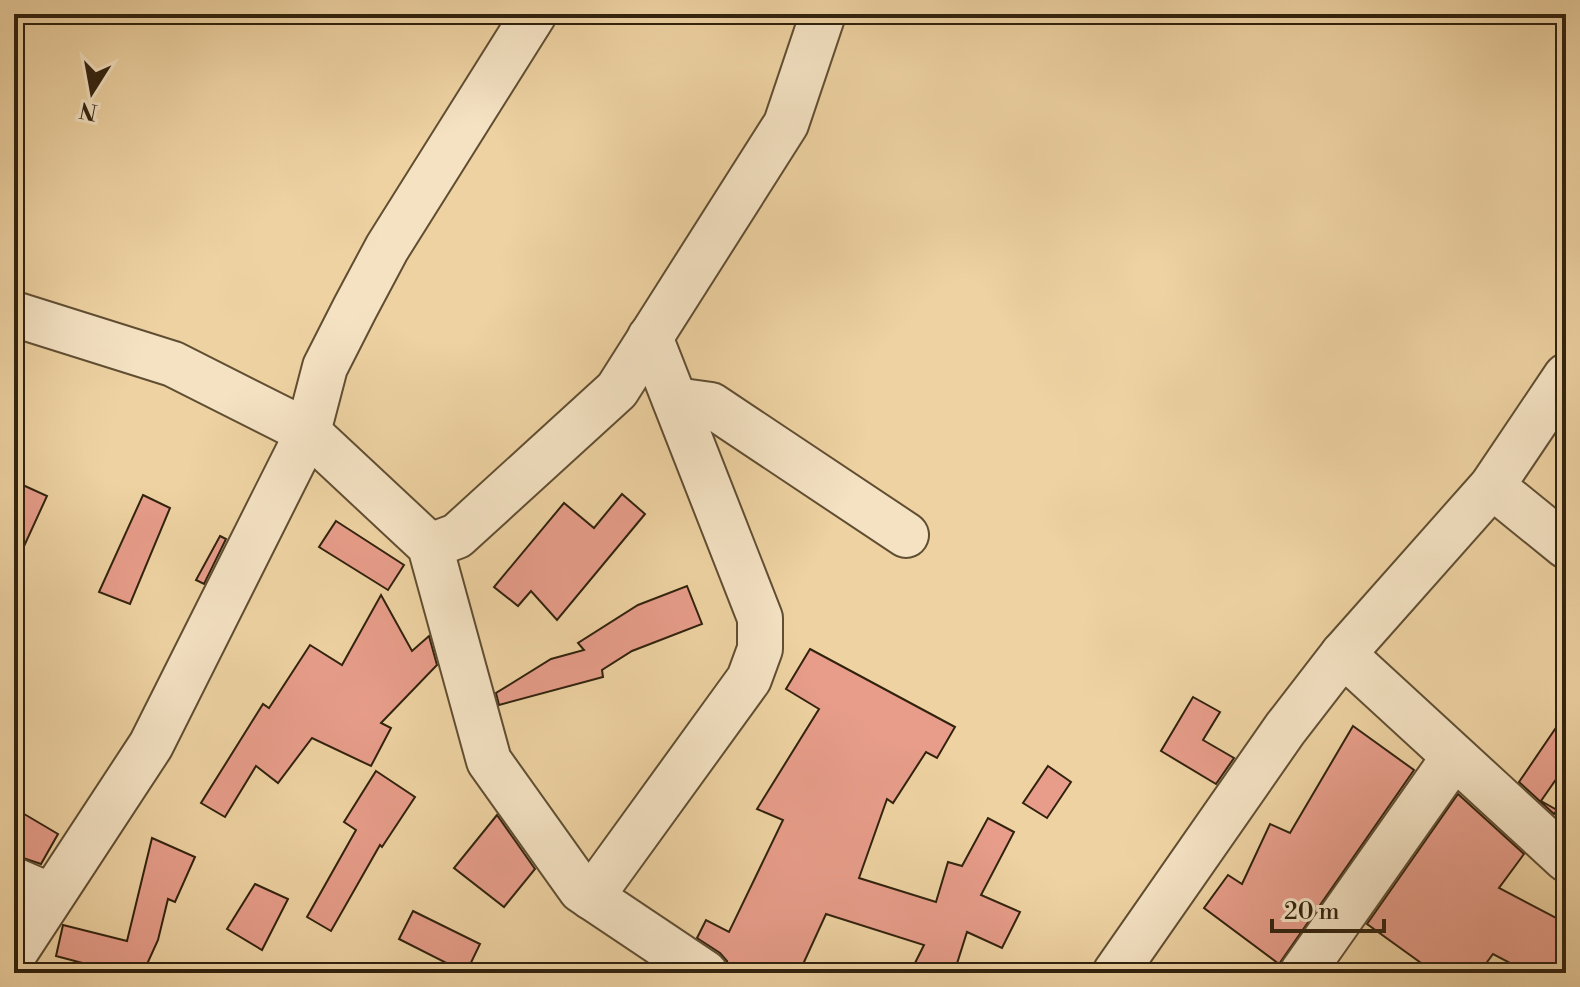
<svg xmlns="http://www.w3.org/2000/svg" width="1580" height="987" font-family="'Libre Bodoni',serif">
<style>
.building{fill:#e79d8a;stroke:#31220e;stroke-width:2}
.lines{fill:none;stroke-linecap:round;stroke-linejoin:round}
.minor-casing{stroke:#604e33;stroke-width:48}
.minor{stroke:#f4e2c3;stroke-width:44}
</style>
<rect width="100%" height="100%" fill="#eed2a2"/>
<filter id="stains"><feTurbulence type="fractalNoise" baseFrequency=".0025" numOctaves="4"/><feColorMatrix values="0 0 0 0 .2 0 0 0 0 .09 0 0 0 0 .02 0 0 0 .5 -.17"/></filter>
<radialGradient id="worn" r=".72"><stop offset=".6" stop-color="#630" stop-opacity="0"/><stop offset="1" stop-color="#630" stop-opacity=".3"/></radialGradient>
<g class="building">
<path d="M 14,481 L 47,496 L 14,568 Z"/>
<path d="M 622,494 L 645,514 L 557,620 L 531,591 L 518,606 L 494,587 L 564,503 L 594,528 Z"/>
<path d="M 143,495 L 170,508 L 130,604 L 99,592 Z"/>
<path d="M 336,521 L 404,565 L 388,590 L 319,547 Z"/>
<path d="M 220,536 L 226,539 L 204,584 L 196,580 Z"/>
<path d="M 687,586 L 702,624 L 632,651 L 602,670 L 603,677 L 499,705 L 496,693 L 551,659 L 584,650 L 578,643 L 638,605 Z"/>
<path d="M 381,595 L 412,651 L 429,636 L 437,665 L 381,723 L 391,728 L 371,766 L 312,738 L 278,783 L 256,766 L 225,817 L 201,803 L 263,704 L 269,708 L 310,645 L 342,665 Z"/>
<path d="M 810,649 L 955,727 L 937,758 L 926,752 L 893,803 L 887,799 L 859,878 L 936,902 L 948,862 L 962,866 L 988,818 L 1014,832 L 981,895 L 1020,912 L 1002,948 L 967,932 L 954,973 L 910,973 L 924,945 L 826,914 L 799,973 L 730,973 L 727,961 L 720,953 L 697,938 L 706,920 L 729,932 L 783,820 L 757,809 L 819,709 L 786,689 Z"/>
<path d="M 1193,697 L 1220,712 L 1203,740 L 1234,758 L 1216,784 L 1161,751 Z"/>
<path d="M 1566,713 L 1566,765 L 1541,801 L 1557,810 L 1554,814 L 1519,782 Z"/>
<path d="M 1353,726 L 1414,770 L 1279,964 L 1204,908 L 1228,875 L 1242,884 L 1270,824 L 1290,833 Z"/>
<path d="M 1048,766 L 1071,782 L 1047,818 L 1023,803 Z"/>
<path d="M 376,771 L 415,797 L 382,847 L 380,845 L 331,931 L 307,917 L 356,830 L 344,822 Z"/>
<path d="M 1458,794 L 1524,854 L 1499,888 L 1566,923 L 1566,973 L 1529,973 L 1493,954 L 1479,973 L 1435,973 L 1367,924 Z"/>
<path d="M 14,808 L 58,834 L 41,864 L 14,855 Z"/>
<path d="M 497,815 L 535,869 L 504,907 L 454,868 Z"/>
<path d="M 152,838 L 195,857 L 175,902 L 168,899 L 158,940 L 143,973 L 120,973 L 56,956 L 63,925 L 127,941 Z"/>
<path d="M 255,884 L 288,899 L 262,950 L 227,929 Z"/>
<path d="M 413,911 L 480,944 L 466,973 L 399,939 Z"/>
</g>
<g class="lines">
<g class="minor-casing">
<g id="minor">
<path d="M 14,314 L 173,364 L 308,432 L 430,546 L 489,761 L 581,890 L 705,973"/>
<path d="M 675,400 L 711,405 L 906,535"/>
<path d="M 1492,486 L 1566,546"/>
<path d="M 430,546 L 457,536 L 617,390 L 786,124 L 823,14"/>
<path d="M 1343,654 L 1566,859"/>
<path d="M 14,880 L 51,896"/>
<path d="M 591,897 L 749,679 L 760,649 L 760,618 L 650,337"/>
<path d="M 14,954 L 151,745 L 308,432 L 325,367 L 355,308 L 387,248 L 534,14"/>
<path d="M 1115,973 L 1285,729 L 1343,654 L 1492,486 L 1566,376"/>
<path d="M 1302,973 L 1454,757"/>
</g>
</g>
<use href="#minor" class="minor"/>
</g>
<rect width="1580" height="987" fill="none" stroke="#eed2a2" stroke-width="48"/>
<rect x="16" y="16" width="1548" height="955" fill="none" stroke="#31220e" stroke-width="4"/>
<rect x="24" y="24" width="1532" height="939" fill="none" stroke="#31220e" stroke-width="2"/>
<g transform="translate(92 92) rotate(191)" stroke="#f4e2c3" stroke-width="6" paint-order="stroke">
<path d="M0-6L14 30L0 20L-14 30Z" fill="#31220e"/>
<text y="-12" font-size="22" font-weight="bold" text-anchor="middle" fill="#31220e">N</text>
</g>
<path d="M1272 919v12h112v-12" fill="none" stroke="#31220e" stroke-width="4"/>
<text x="1284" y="919" font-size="24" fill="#31220e" stroke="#f4e2c3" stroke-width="6" paint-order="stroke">20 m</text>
<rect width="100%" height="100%" filter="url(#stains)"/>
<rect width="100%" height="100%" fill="url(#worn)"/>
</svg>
